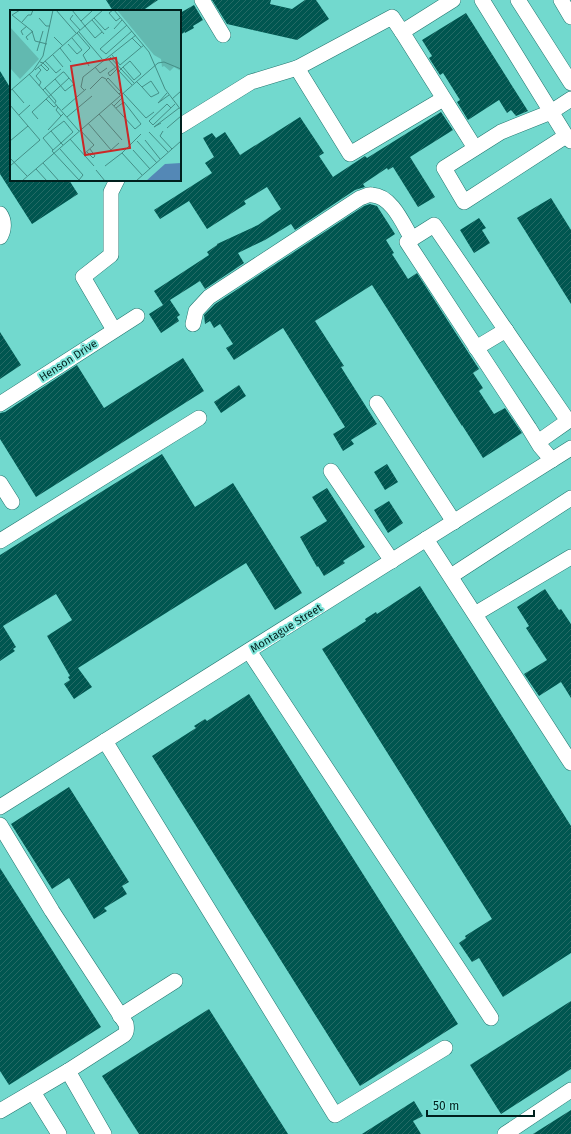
<svg xmlns="http://www.w3.org/2000/svg" width="571" height="1134" font-family="'Fira Sans',sans-serif">
<style>
.building{fill:url(#building-hatch)}
.lines{fill:none;stroke-linecap:round;stroke-linejoin:round}
.minor-casing{stroke:#21756e;stroke-width:16}
.minor{stroke:#fff;stroke-width:15}
.labels{text-anchor:middle;stroke-width:4;stroke-linejoin:round;paint-order:stroke}
.street-label{font-size:11px;fill:#00201d;stroke:#7fe6db}
.inset-road{fill:none;stroke:#448f87;stroke-width:1}
.view{fill:#cb2827;fill-opacity:0.15;stroke:#cb2827;stroke-width:2}
.inset-edge{fill:none;stroke:#00201d;stroke-width:2}
</style>
<defs>
<pattern id="building-hatch" width="6" height="6" patternUnits="userSpaceOnUse"><rect width="6" height="6" fill="#005650"/><path d="M-1 1l2-2M0 6l6-6M5 7l2-2" fill="none" stroke="#246a65"/></pattern>
</defs>
<rect width="100%" height="100%" fill="#72d9ce"/>
<g class="building">
<path d="M 106,0 L 158,0 L 142,11 L 113,11 Z"/>
<path d="M 212,0 L 271,0 L 270,4 L 292,9 L 305,0 L 316,0 L 329,19 L 297,40 L 227,24 Z"/>
<path d="M 194,5 L 203,20 L 193,26 L 194,28 L 185,33 L 185,32 L 180,35 L 180,13 Z"/>
<path d="M 466,13 L 528,111 L 516,116 L 511,110 L 507,113 L 499,100 L 468,120 L 457,102 L 460,100 L 443,73 L 440,75 L 429,58 L 432,56 L 422,40 Z"/>
<path d="M 0,71 L 11,89 L 11,180 L 69,180 L 78,194 L 32,224 L 0,174 Z"/>
<path d="M 441,112 L 453,130 L 410,157 L 435,197 L 418,207 L 393,167 L 388,170 L 387,168 L 363,184 L 365,187 L 355,190 L 295,230 L 291,224 L 265,240 L 238,253 L 244,263 L 205,289 L 200,281 L 170,300 L 180,315 L 177,317 L 179,321 L 161,333 L 149,314 L 163,305 L 154,291 L 209,255 L 207,252 L 217,245 L 217,244 L 258,225 L 281,209 L 267,187 L 244,201 L 246,204 L 207,229 L 189,201 L 160,219 L 154,210 L 212,173 L 205,163 L 214,157 L 203,138 L 212,133 L 216,138 L 225,132 L 240,155 L 300,117 L 324,153 L 319,156 L 333,177 L 365,156 L 367,158 Z"/>
<path d="M 551,198 L 571,230 L 571,304 L 517,218 Z"/>
<path d="M 370,204 L 377,206 L 395,234 L 386,240 L 394,253 L 392,254 L 408,279 L 417,273 L 479,369 L 473,373 L 483,388 L 479,391 L 494,414 L 505,408 L 522,433 L 483,458 L 462,425 L 462,426 L 372,285 L 315,321 L 344,366 L 341,367 L 377,424 L 351,440 L 354,444 L 343,451 L 333,434 L 345,427 L 283,328 L 234,360 L 226,348 L 233,344 L 220,324 L 214,328 L 210,321 L 205,324 L 204,315 L 215,304 L 364,206 Z"/>
<path d="M 479,218 L 486,228 L 482,230 L 490,243 L 474,253 L 460,230 Z"/>
<path d="M 0,332 L 21,365 L 0,379 Z"/>
<path d="M 183,358 L 204,391 L 36,497 L 0,439 L 0,413 L 5,412 L 77,365 L 104,408 Z"/>
<path d="M 239,385 L 246,396 L 221,413 L 214,402 Z"/>
<path d="M 162,454 L 195,507 L 233,483 L 302,593 L 275,610 L 246,563 L 78,668 L 92,687 L 74,699 L 64,684 L 70,680 L 68,677 L 70,676 L 47,636 L 72,620 L 56,594 L 3,626 L 16,647 L 13,649 L 15,651 L 0,661 L 0,555 Z"/>
<path d="M 387,464 L 398,482 L 385,490 L 374,472 Z"/>
<path d="M 327,488 L 365,547 L 343,561 L 345,563 L 324,576 L 318,566 L 317,567 L 300,537 L 327,521 L 312,497 Z"/>
<path d="M 389,501 L 403,523 L 388,533 L 374,510 Z"/>
<path d="M 420,586 L 571,826 L 571,953 L 503,997 L 479,958 L 472,962 L 459,943 L 466,938 L 465,936 L 492,919 L 322,649 L 366,621 L 365,619 L 376,612 L 377,614 Z"/>
<path d="M 545,589 L 559,610 L 561,609 L 571,624 L 571,698 L 561,682 L 539,696 L 524,674 L 547,660 L 526,628 L 529,626 L 517,607 Z"/>
<path d="M 249,694 L 458,1024 L 360,1086 L 152,756 L 196,728 L 194,726 L 205,719 L 207,721 Z"/>
<path d="M 69,787 L 129,882 L 122,886 L 127,894 L 104,908 L 107,911 L 94,919 L 69,878 L 52,889 L 11,824 Z"/>
<path d="M 0,868 L 101,1027 L 9,1085 L 0,1071 Z"/>
<path d="M 571,1001 L 571,1069 L 501,1114 L 470,1065 Z"/>
<path d="M 209,1009 L 288,1134 L 139,1134 L 102,1076 Z"/>
<path d="M 414,1101 L 423,1116 L 413,1121 L 421,1134 L 362,1134 Z"/>
<path d="M 571,1110 L 571,1134 L 533,1134 Z"/>
</g>
<g class="lines">
<g class="minor-casing">
<g id="minor">
<path d="M 202,0 L 223,35"/>
<path d="M 482,0 L 566,136 L 571,141"/>
<path d="M 518,0 L 571,83"/>
<path d="M 561,0 L 571,17"/>
<path d="M 402,32 L 475,148"/>
<path d="M 297,68 L 350,154 L 443,99"/>
<path d="M 180,126 L 251,82 L 297,68 L 392,17 L 402,32 L 453,0"/>
<path d="M 566,136 L 464,202 L 444,168 L 501,132 L 551,112 L 571,99"/>
<path d="M 0,214 C 5,221 4,231 0,237"/>
<path d="M 193,324 L 196,311 L 209,297 L 360,198 C 364,197 368,194 372,195 C 392,196 403,224 412,239"/>
<path d="M 114,330 L 83,277 L 111,255 L 111,192 L 117,180"/>
<path d="M 476,348 L 506,330"/>
<path d="M 377,403 L 454,522"/>
<path d="M 0,404 L 137,316"/>
<path d="M 538,442 L 568,421 L 434,225 L 407,242 L 529,428 L 540,446 L 552,460"/>
<path d="M 331,471 L 392,561"/>
<path d="M 0,483 L 12,502"/>
<path d="M 426,539 L 571,763"/>
<path d="M 0,541 L 199,418"/>
<path d="M 451,576 L 571,498"/>
<path d="M 475,614 L 571,557"/>
<path d="M 249,651 L 491,1018"/>
<path d="M 105,741 L 335,1115 L 445,1048"/>
<path d="M 0,807 L 571,448"/>
<path d="M 0,825 L 52,911 L 126,1024 C 127,1029 127,1032 124,1035 L 68,1071 L 0,1111"/>
<path d="M 120,1016 L 175,981"/>
<path d="M 68,1071 L 104,1134"/>
<path d="M 33,1092 L 59,1134"/>
<path d="M 505,1134 L 571,1090"/>
</g>
</g>
<use href="#minor" class="minor"/>
</g>
<g class="labels">
<g class="street-label">
<text transform="translate(68 360) rotate(-33)" y="4">Henson Drive</text>
<text transform="translate(286 628) rotate(-32)" y="4">Montague Street</text>
</g>
</g>
<g transform="translate(10 10)">
<rect width="171" height="171" fill="#72d9ce"/>
<path d="M 107,0 L 171,0 L 171,61 L 164,57 L 160,61 L 154,56 L 152,57 L 151,49 L 144,45 Z" fill="#62b9b0"/>
<path d="M 0,17 L 29,49 L 10,69 L 0,58 Z" fill="#62b9b0"/>
<path d="M 171,153 L 171,171 L 136,171 L 155,154 Z" fill="#5488b6"/>
<path class="inset-road" d="M 10,0 L 2,5 L 22,21 L 25,31 L 37,34M 46,0 L 66,23M 62,0 L 75,16M 103,0 L 99,3 L 106,11 L 110,8M 104,0 L 139,42 L 155,79 L 171,100M 63,5 L 60,9 L 70,20M 29,8 L 36,16 L 40,16M 84,8 L 95,20 L 99,17M 82,10 L 94,24M 71,11 L 82,1M 12,12 L 18,5 L 21,5 L 23,0M 117,15 L 90,39 L 96,44 L 122,21M 75,16 L 85,28 L 92,22M 104,19 L 112,10M 69,22 L 92,49M 67,23 L 80,38 L 73,45 L 79,56M 13,25 L 11,21 L 17,16M 44,27 L 53,36M 122,28 L 131,37M 18,30 L 16,27 L 23,21M 58,34 L 67,44 L 72,40 L 62,28M 50,38 L 61,52M 27,41 L 33,21M 43,45 L 53,57M 102,45 L 110,55 L 134,35M 100,47 L 124,73M 98,49 L 122,75M 35,51 L 46,63 L 51,59M 30,52 L 33,53 L 93,0M 28,57 L 31,60 L 26,66 L 31,72 L 29,76M 85,57 L 90,63 L 97,58M 106,57 L 98,63 L 100,66 L 107,59M 25,60 L 33,53 L 39,59 L 37,61 L 31,55M 109,61 L 113,57 L 124,70 L 131,64 L 120,51 L 113,57M 19,64 L 69,121M 126,71 L 132,77 L 141,87 L 149,83 L 141,71 L 132,77M 35,78 L 46,91 L 45,93M 2,79 L 14,93M 80,79 L 92,67 L 96,69M 33,80 L 35,78 L 53,62 L 54,62 L 64,74 L 55,81 L 45,69M 74,80 L 71,77 L 73,67 L 126,25M 0,81 L 23,61 L 33,46 L 43,0M 113,83 L 136,108 L 144,102M 157,83 L 148,93 L 159,85M 109,84 L 111,82 L 98,68 L 96,70 L 108,83 L 110,85M 36,89 L 44,97 L 47,95M 162,89 L 171,81M 101,93 L 125,119 L 131,114 L 114,92 L 106,98M 0,95 L 30,130 L 0,156M 104,96 L 113,87M 48,97 L 46,100 L 51,106 L 54,103M 161,98 L 157,94 L 139,111 L 143,115 L 165,94M 52,100 L 76,79M 89,104 L 112,130M 9,105 L 20,95M 57,107 L 82,86M 28,109 L 22,102 L 59,68M 78,113 L 101,140 L 109,133M 151,113 L 144,117 L 169,98M 157,118 L 171,106M 38,120 L 51,106M 70,120 L 84,135 L 74,144M 41,121 L 33,128 L 43,140M 153,121 L 150,126 L 162,139M 139,122 L 158,142M 60,129 L 84,156M 135,130 L 150,149M 0,131 L 18,116M 127,131 L 147,153M 50,139 L 73,165 L 69,170 L 42,141 L 51,133 L 63,122 L 54,111 L 41,121 L 51,133 L 53,135M 123,140 L 140,159M 77,142 L 83,148 L 85,146 L 80,139M 112,143 L 131,124M 0,148 L 17,166M 33,153 L 49,171M 95,156 L 112,143 L 132,165M 26,159 L 37,171M 86,160 L 95,171M 12,171 L 148,53 L 154,52 L 171,59M 126,171 L 171,131"/>
<path class="view" d="M 106,48 L 120,138 L 75,145 L 61,56 Z"/>
<rect width="171" height="171" class="inset-edge"/>
</g>
<path d="M427 1110v6h107v-6" fill="none" stroke="#00201d" stroke-width="2"/>
<text x="433" y="1110" font-size="12" fill="#00201d" stroke="#7fe6db" stroke-width="3" paint-order="stroke">50 m</text>
</svg>
